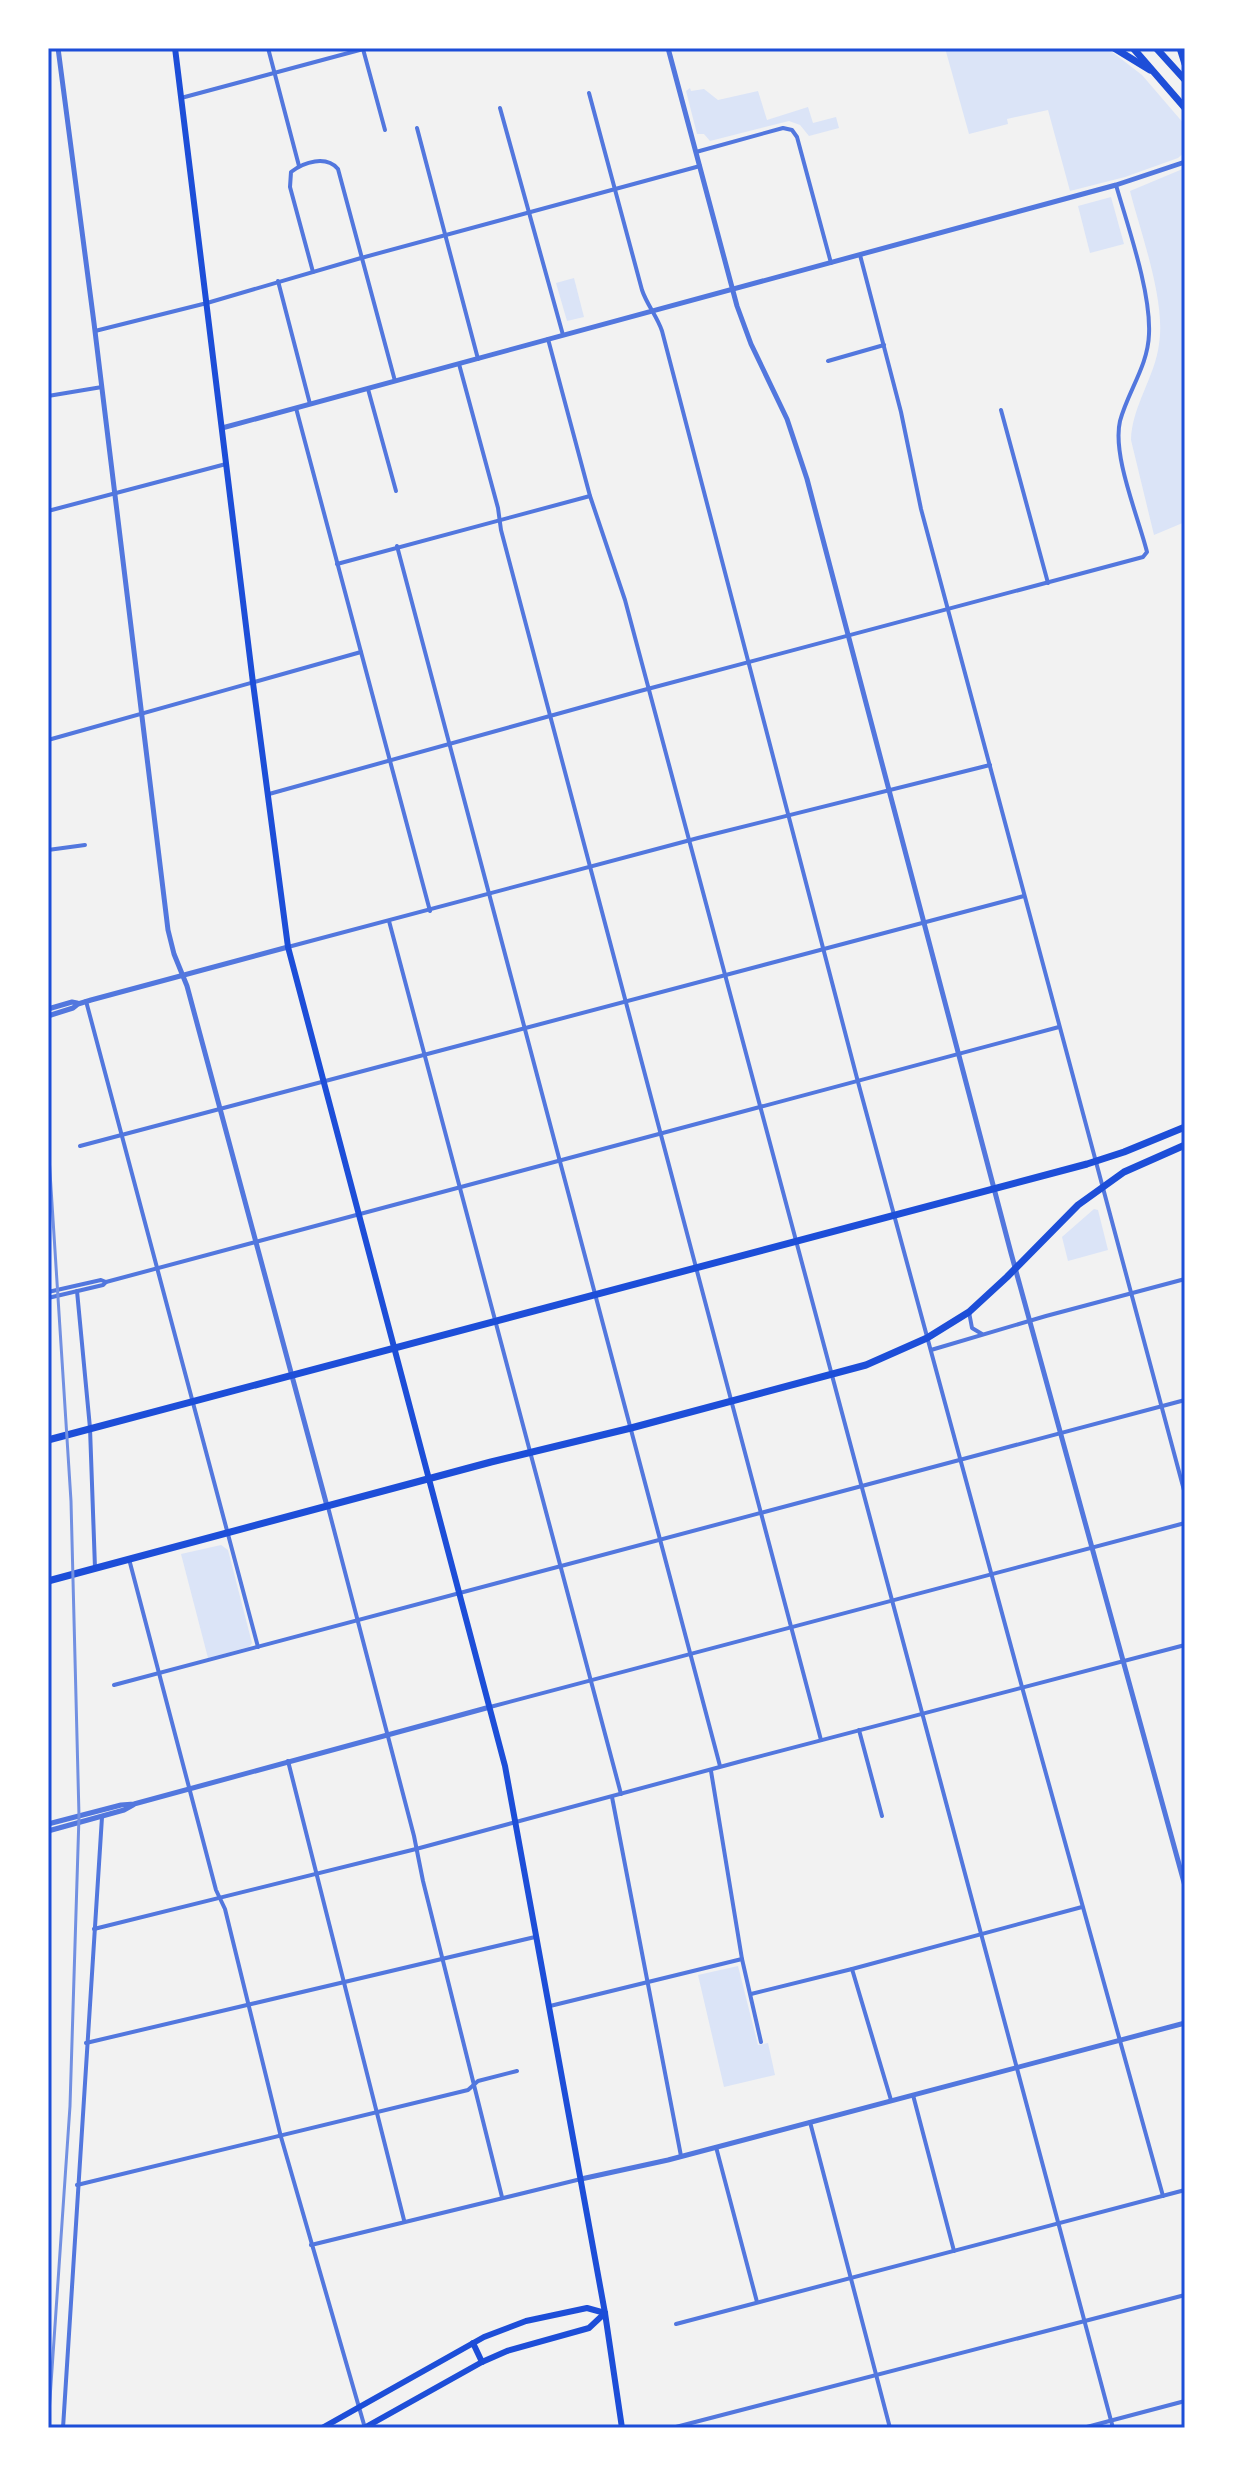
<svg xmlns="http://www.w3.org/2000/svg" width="1233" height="2476" font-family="Raleway,sans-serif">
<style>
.green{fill:#dbe4f7}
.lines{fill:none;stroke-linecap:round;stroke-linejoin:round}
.minor{stroke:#5277de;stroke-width:4}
.tertiary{stroke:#5277de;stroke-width:5}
.secondary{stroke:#1d4ed8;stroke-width:6}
.primary{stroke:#1d4ed8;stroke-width:7}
.rail{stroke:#7290e2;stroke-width:3}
.neatline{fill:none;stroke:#1d4ed8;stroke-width:3}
</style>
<rect width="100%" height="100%" fill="#f2f2f2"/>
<g class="green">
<path d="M 945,48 L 1107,48 L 1142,75 L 1185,125 L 1185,152 L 1178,158 L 1125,177 L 1070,191 L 1048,110 L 1007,119 L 1008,124 L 969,134 Z"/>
<path d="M 690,88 L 691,91 L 704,89 L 718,100 L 758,91 L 767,120 L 808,107 L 813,123 L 836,117 L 839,128 L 809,136 L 800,125 L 789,121 L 710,141 L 704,134 L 697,134 L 686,91 Z"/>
<path d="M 1185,168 L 1185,522 L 1154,535 L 1131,440 C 1132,406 1155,377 1159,344 C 1166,301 1141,234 1130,191 Z"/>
<path d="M 1111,197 L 1124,244 L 1090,253 L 1078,206 Z"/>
<path d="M 574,278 L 584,317 L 567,321 L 556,283 Z"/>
<path d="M 1094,1209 L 1098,1210 L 1108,1250 L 1068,1261 L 1062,1237 Z"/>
<path d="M 221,1545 L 228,1550 L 252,1643 L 249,1647 L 208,1658 L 181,1554 Z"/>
<path d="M 738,1966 L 758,2045 L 768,2043 L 775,2075 L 724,2087 L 698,1975 Z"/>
</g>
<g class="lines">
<g class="minor">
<path d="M 268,48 L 299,166"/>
<path d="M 363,49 L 385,130"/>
<path d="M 589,93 L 642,290 C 647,305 657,316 662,331 L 858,1082 L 1022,1687 L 1163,2196"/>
<path d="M 181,98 L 367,48"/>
<path d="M 500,108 L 563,335"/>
<path d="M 417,128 L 478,359"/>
<path d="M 696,152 L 783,128 L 792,130 L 797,137 L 831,263"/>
<path d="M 860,255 L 901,412 L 921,509 L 1185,1494"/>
<path d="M 313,272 L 290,187 L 291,172 C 304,162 326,155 338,169 L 395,381"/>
<path d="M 278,281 L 310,404"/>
<path d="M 95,331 L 207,303 L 361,258 L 700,166"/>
<path d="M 548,339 L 590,496 L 625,600 L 1113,2428"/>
<path d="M 828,361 L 884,345"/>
<path d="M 459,364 L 498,508 L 501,530 L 821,1740"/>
<path d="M 368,389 L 396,491"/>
<path d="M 48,396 L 102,387"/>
<path d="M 296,408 L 430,911"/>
<path d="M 1001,410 L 1048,583"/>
<path d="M 48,511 L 226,464"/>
<path d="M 397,546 L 720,1766"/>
<path d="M 337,564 L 590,496"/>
<path d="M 48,740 L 361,652"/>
<path d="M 269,794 L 640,691 L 1143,557 L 1147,552 C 1138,516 1112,455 1120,421 C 1128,391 1148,366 1149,334 C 1151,292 1128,227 1116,185"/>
<path d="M 48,850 L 85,845"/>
<path d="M 389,921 L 621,1794"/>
<path d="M 288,947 L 698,838 L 990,765"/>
<path d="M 86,1001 L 258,1647"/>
<path d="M 80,1146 L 1024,896"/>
<path d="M 77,1291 L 90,1428 L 95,1568"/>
<path d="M 48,1292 L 101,1280 L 106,1282"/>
<path d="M 48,1298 L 103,1285 L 106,1282 L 1059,1027"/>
<path d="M 969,1312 L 972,1328 L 982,1334"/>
<path d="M 931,1350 L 1046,1316 L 1185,1279"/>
<path d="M 328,1507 L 414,1836 L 423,1881 L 502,2197"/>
<path d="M 129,1559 L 216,1890 L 225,1909 L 281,2137 L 365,2428"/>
<path d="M 114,1685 L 1185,1400"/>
<path d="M 490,1707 L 1185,1523"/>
<path d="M 859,1730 L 882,1816"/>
<path d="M 288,1761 L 404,2220"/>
<path d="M 711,1771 L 742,1959 L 761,2042"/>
<path d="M 612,1797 L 681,2156"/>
<path d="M 94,1929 L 416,1849 L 742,1761 L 1185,1645"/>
<path d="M 852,1969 L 891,2100"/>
<path d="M 751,1994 L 852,1969 L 1082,1907"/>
<path d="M 550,2006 L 742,1959"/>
<path d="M 86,2043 L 535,1937"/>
<path d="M 913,2095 L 954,2251"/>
<path d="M 810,2122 L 890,2428"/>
<path d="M 716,2147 L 757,2302"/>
<path d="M 77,2185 L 468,2090 L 478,2081 L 517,2071"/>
<path d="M 311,2245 L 581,2179"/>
<path d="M 676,2324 L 1185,2190"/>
<path d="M 63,2428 L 102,1817"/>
<path d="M 672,2428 L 1185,2295"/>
<path d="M 1083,2428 L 1185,2401"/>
</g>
<g class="tertiary">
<path d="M 58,48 L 94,323 L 168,930 L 174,954 L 187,986 L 327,1506"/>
<path d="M 668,48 L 737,306 L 751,344 L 787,419 L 807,479 L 1011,1253 L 1185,1886"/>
<path d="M 222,428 L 1116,185 L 1185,162"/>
<path d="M 48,1009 L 72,1002 L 77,1003"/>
<path d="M 48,1016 L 73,1008 L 78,1004 L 91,1000 L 288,947"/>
<path d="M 48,1824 L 121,1805 L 134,1804 L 490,1707"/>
<path d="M 48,1831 L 124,1810 L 133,1805"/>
<path d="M 581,2179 L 668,2160 L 1185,2023"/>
</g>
<g class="secondary">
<path d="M 175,48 L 253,683 L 288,947 L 505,1766 L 605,2313 L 622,2428"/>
<path d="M 473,2343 L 482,2362"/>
<path d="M 322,2428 L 484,2337 L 526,2321 L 587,2308 L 605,2313"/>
<path d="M 364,2428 L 482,2362 L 507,2351 L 589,2328 L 605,2313"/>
</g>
<g class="primary">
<path d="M 1114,48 L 1150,70"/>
<path d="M 1133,48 L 1185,108"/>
<path d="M 1156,48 L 1185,80"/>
<path d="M 1180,48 L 1185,64"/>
<path d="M 48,1440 L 1087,1164 L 1124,1152 L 1185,1127"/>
<path d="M 48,1581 L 491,1462 L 631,1428 L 866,1365 L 927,1338 L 969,1312 L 1007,1277 L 1078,1205 L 1124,1172 L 1185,1145"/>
</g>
<path class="rail" d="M 48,1141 L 71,1501 L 79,1816 L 70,2106 L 48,2428"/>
</g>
<rect width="1233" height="2476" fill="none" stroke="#ffffff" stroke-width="100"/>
<rect x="50" y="50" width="1133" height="2376" class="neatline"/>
</svg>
